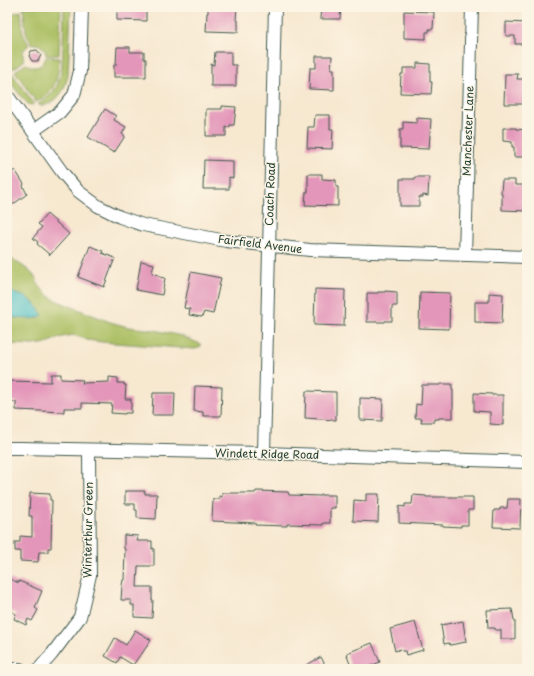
<svg xmlns="http://www.w3.org/2000/svg" width="534" height="676" font-family="'Playpen Sans',sans-serif">
<style>
.green{fill:#abbf63;stroke:#657e4c}
.water{fill:#50bfc5;stroke:#387e7c}
.building{fill:#e396b9}
.lines{fill:none;stroke-linecap:round;stroke-linejoin:round}
.street-casing{stroke:#3f574b;stroke-width:14}
.street{stroke:#fff;stroke-width:12}
.labels{text-anchor:middle;stroke-width:3;stroke-linejoin:round;paint-order:stroke}
.street-label{font-size:11px;fill:#1f3d34;stroke:#fcf5e5}
</style>
<rect width="100%" height="100%" fill="#fcf5e5"/>
<filter id="ink" filterUnits="userSpaceOnUse"><feTurbulence type="fractalNoise" baseFrequency=".025" numOctaves="2"/><feDisplacementMap in="SourceGraphic" scale="8" xChannelSelector="R" yChannelSelector="G"/><feConvolveMatrix kernelMatrix="1 2 1 2 8 2 1 2 1" color-interpolation-filters="sRGB"/></filter>
<filter id="wash" filterUnits="userSpaceOnUse"><feTurbulence type="fractalNoise" baseFrequency=".012" numOctaves="4" result="noise"/><feDisplacementMap in="SourceGraphic" scale="16" xChannelSelector="R" yChannelSelector="G"/><feGaussianBlur stdDeviation="0.9" result="paint"/><feColorMatrix in="noise" values="0 0 0 0 0 0 0 0 0 0 0 0 0 0 0 0 0 1.4 0 .05"/><feComposite in="paint" operator="in"/></filter>
<g filter="url(#wash)">
<rect width="100%" height="100%" fill="#f7e8d0"/>
<g class="green">
<path d="M 23,7 L 61,7 L 59,55 L 46,55 C 45,47 39,43 32,44 L 27,36 L 26,32 Z"/>
<path d="M 64,7 L 71,7 L 68,76 C 64,92 57,104 40,106 L 38,104 C 63,91 62,69 63,45 C 63,32 64,20 64,7 Z"/>
<path d="M 21,11 L 23,34 L 29,45 C 21,51 23,53 24,61 L 13,69 L 7,61 L 7,38 L 11,30 L 11,14 Z"/>
<path d="M 46,57 L 59,58 C 59,77 55,93 36,102 L 15,71 L 26,64 C 35,69 42,68 46,57 Z"/>
<path d="M 7,66 L 34,104 L 32,105 L 28,104 L 23,99 L 7,78 Z"/>
<path d="M 7,256 C 16,262 28,268 35,277 C 37,279 36,280 37,282 C 41,290 48,295 55,300 L 110,322 L 128,327 L 154,330 L 182,336 L 200,344 L 201,346 L 199,348 L 194,349 L 102,342 L 87,340 L 81,337 L 72,335 L 58,338 L 47,343 L 33,345 L 7,344 L 7,316 L 17,318 L 39,318 L 11,292 L 7,291 Z"/>
</g>
<path class="water" d="M 7,291 L 26,297 L 35,304 L 43,315 C 35,322 16,318 7,316 Z"/>
<g id="blocks">
<g class="building">
<path d="M 117,7 L 146,7 L 146,21 L 117,20 Z"/>
<path d="M 208,7 L 237,7 L 236,20 L 238,20 L 238,32 L 206,31 L 207,13 L 208,13 Z"/>
<path d="M 321,7 L 341,7 L 340,19 L 320,19 Z"/>
<path d="M 404,11 L 434,12 L 433,29 L 429,29 L 429,32 L 426,32 L 426,39 L 404,38 Z"/>
<path d="M 506,22 L 527,23 L 527,44 L 515,44 L 515,36 L 506,36 Z"/>
<path d="M 117,47 L 130,47 L 130,52 L 144,52 L 144,59 L 146,59 L 146,77 L 114,77 L 114,65 L 116,65 Z"/>
<path d="M 37,50 L 41,55 L 38,61 L 32,61 L 29,56 L 31,51 Z"/>
<path d="M 215,52 L 231,52 L 231,65 L 236,65 L 236,86 L 211,86 L 211,64 L 214,65 Z"/>
<path d="M 316,56 L 332,56 L 331,69 L 334,69 L 334,90 L 309,89 L 310,68 L 316,68 Z"/>
<path d="M 417,63 L 430,64 L 430,82 L 432,82 L 431,94 L 400,93 L 401,74 L 403,74 L 403,68 L 417,68 Z"/>
<path d="M 505,74 L 518,74 L 517,79 L 527,79 L 527,104 L 504,104 Z"/>
<path d="M 222,106 L 236,107 L 234,125 L 230,125 L 230,127 L 226,127 L 226,136 L 206,136 L 206,109 L 222,109 Z"/>
<path d="M 105,109 L 116,116 L 114,120 L 126,127 L 122,134 L 125,136 L 114,153 L 88,137 Z"/>
<path d="M 315,115 L 330,115 L 330,129 L 333,129 L 332,149 L 307,148 L 308,127 L 314,127 Z"/>
<path d="M 417,118 L 431,119 L 429,149 L 400,148 L 400,129 L 403,129 L 403,122 L 417,123 Z"/>
<path d="M 503,128 L 516,128 L 516,129 L 527,130 L 527,157 L 514,157 L 514,147 L 512,147 L 512,142 L 503,141 Z"/>
<path d="M 204,160 L 233,161 L 233,178 L 229,177 L 229,189 L 203,189 Z"/>
<path d="M 15,170 L 24,184 L 23,186 L 27,194 L 7,209 L 7,175 Z"/>
<path d="M 308,174 L 322,174 L 322,179 L 336,180 L 336,187 L 338,187 L 338,206 L 305,205 L 306,192 L 308,192 Z"/>
<path d="M 415,177 L 429,177 L 428,196 L 423,195 L 423,197 L 419,197 L 419,206 L 400,206 L 400,179 L 415,179 Z"/>
<path d="M 502,180 L 515,180 L 515,185 L 527,185 L 527,211 L 502,210 L 502,193 L 501,193 Z"/>
<path d="M 47,214 L 69,234 L 50,255 L 37,244 L 38,242 L 33,238 L 42,227 L 38,224 Z"/>
<path d="M 90,246 L 103,251 L 102,253 L 115,258 L 104,287 L 78,277 Z"/>
<path d="M 141,261 L 154,264 L 152,273 L 159,275 L 160,277 L 165,278 L 162,295 L 136,290 Z"/>
<path d="M 191,272 L 221,278 L 213,314 L 204,312 L 202,317 L 189,315 L 190,309 L 184,308 Z"/>
<path d="M 315,289 L 345,290 L 344,326 L 314,325 Z"/>
<path d="M 385,291 L 397,292 L 397,306 L 392,306 L 392,321 L 385,321 L 385,322 L 367,322 L 367,293 L 378,293 L 378,292 L 385,292 Z"/>
<path d="M 420,292 L 450,293 L 449,329 L 419,328 Z"/>
<path d="M 489,293 L 503,294 L 502,323 L 475,322 L 475,302 L 489,302 Z"/>
<path d="M 51,374 L 61,374 L 61,379 L 83,380 L 82,383 L 109,382 L 109,377 L 118,378 L 118,383 L 124,383 L 124,385 L 126,385 L 125,399 L 131,399 L 131,413 L 125,413 L 125,414 L 111,413 L 112,404 L 82,403 L 82,408 L 64,408 L 64,412 L 16,410 L 16,402 L 7,401 L 7,381 L 51,382 Z"/>
<path d="M 440,384 L 452,384 L 452,390 L 453,390 L 453,418 L 439,418 L 439,419 L 434,419 L 434,422 L 421,422 L 422,418 L 415,418 L 416,404 L 421,405 L 422,385 L 440,385 Z"/>
<path d="M 195,386 L 222,387 L 221,416 L 203,416 L 203,412 L 194,411 Z"/>
<path d="M 306,391 L 336,392 L 336,420 L 305,418 Z"/>
<path d="M 153,393 L 175,393 L 174,415 L 152,415 Z"/>
<path d="M 474,393 L 492,394 L 492,395 L 503,395 L 503,425 L 490,424 L 490,412 L 474,411 Z"/>
<path d="M 360,398 L 383,399 L 382,421 L 360,420 Z"/>
<path d="M 125,491 L 145,491 L 145,494 L 157,494 L 156,519 L 137,518 L 137,510 L 135,510 L 135,504 L 125,504 Z"/>
<path d="M 256,491 L 288,492 L 289,495 L 321,496 L 321,495 L 335,495 L 335,508 L 330,508 L 330,523 L 323,523 L 323,525 L 287,524 L 287,526 L 255,525 L 255,523 L 212,521 L 213,499 L 219,499 L 219,496 L 222,497 L 222,493 L 255,493 Z"/>
<path d="M 30,493 L 50,494 L 50,500 L 52,500 L 51,548 L 48,548 L 48,552 L 39,552 L 38,562 L 20,561 L 20,551 L 15,551 L 15,542 L 20,542 L 20,536 L 32,537 L 32,516 L 29,516 Z"/>
<path d="M 366,494 L 379,494 L 378,522 L 353,521 L 354,500 L 366,501 Z"/>
<path d="M 413,495 L 426,496 L 426,497 L 473,497 L 473,510 L 468,510 L 468,525 L 461,525 L 461,527 L 443,526 L 443,525 L 399,523 L 399,506 L 405,507 L 405,504 L 412,504 Z"/>
<path d="M 508,499 L 521,499 L 520,528 L 493,527 L 494,510 L 500,510 L 500,508 L 507,508 Z"/>
<path d="M 124,535 L 138,536 L 137,541 L 152,541 L 152,549 L 154,548 L 154,566 L 138,566 L 137,587 L 152,587 L 152,600 L 153,600 L 152,618 L 134,617 L 134,605 L 131,605 L 131,600 L 121,600 L 122,585 L 123,580 L 124,580 L 125,549 L 124,549 Z"/>
<path d="M 10,579 L 19,583 L 19,581 L 42,591 L 35,608 L 38,610 L 32,621 L 28,619 L 26,625 L 14,619 L 16,614 L 7,609 L 7,585 Z"/>
<path d="M 512,609 L 514,620 L 515,620 L 515,639 L 501,639 L 501,630 L 495,630 L 495,628 L 488,628 L 487,610 Z"/>
<path d="M 463,621 L 466,642 L 450,645 L 449,643 L 444,644 L 441,625 Z"/>
<path d="M 415,622 L 423,650 L 406,655 L 405,651 L 402,651 L 401,649 L 395,651 L 390,629 Z"/>
<path d="M 135,630 L 151,640 L 141,655 L 140,655 L 133,665 L 120,657 L 117,663 L 105,656 L 115,638 L 126,645 Z"/>
<path d="M 372,643 L 380,662 L 364,669 L 352,669 L 347,656 L 348,656 L 347,653 Z"/>
<path d="M 321,657 L 327,669 L 299,669 Z"/>
</g>
</g>
</g>
<g filter="url(#ink)">
<use href="#blocks" fill-opacity="0" stroke="#3f574b" stroke-width="1"/>
<g class="lines">
<g class="street-casing">
<g id="street">
<path d="M 7,95 L 62,172 L 78,191 L 98,206 L 120,217 L 143,225 L 226,241 L 310,250 L 527,257"/>
<path d="M 33,131 L 60,112 L 74,95 L 80,71 L 82,7"/>
<path d="M 465,255 L 472,7"/>
<path d="M 7,448 L 20,448 L 264,453 L 527,462"/>
<path d="M 264,453 L 275,7"/>
<path d="M 8,669 L 20,669"/>
<path d="M 39,669 L 52,654 L 80,617 L 90,575 L 89,450"/>
</g>
</g>
<use href="#street" class="street"/>
</g>
</g>
<g class="labels">
<g class="street-label">
<text transform="translate(468 131) rotate(-88)" y="4">Manchester Lane</text>
<text transform="translate(270 194) rotate(-88)" y="4">Coach Road</text>
<text transform="translate(260 244) rotate(7)" y="4">Fairfield Avenue</text>
<text transform="translate(267 454) rotate(1)" y="4">Windett Ridge Road</text>
<text transform="translate(88 530) rotate(-89)" y="4">Winterthur Green</text>
</g>
</g>
<rect width="534" height="676" fill="none" stroke="#fcf5e5" stroke-width="24"/>
</svg>
